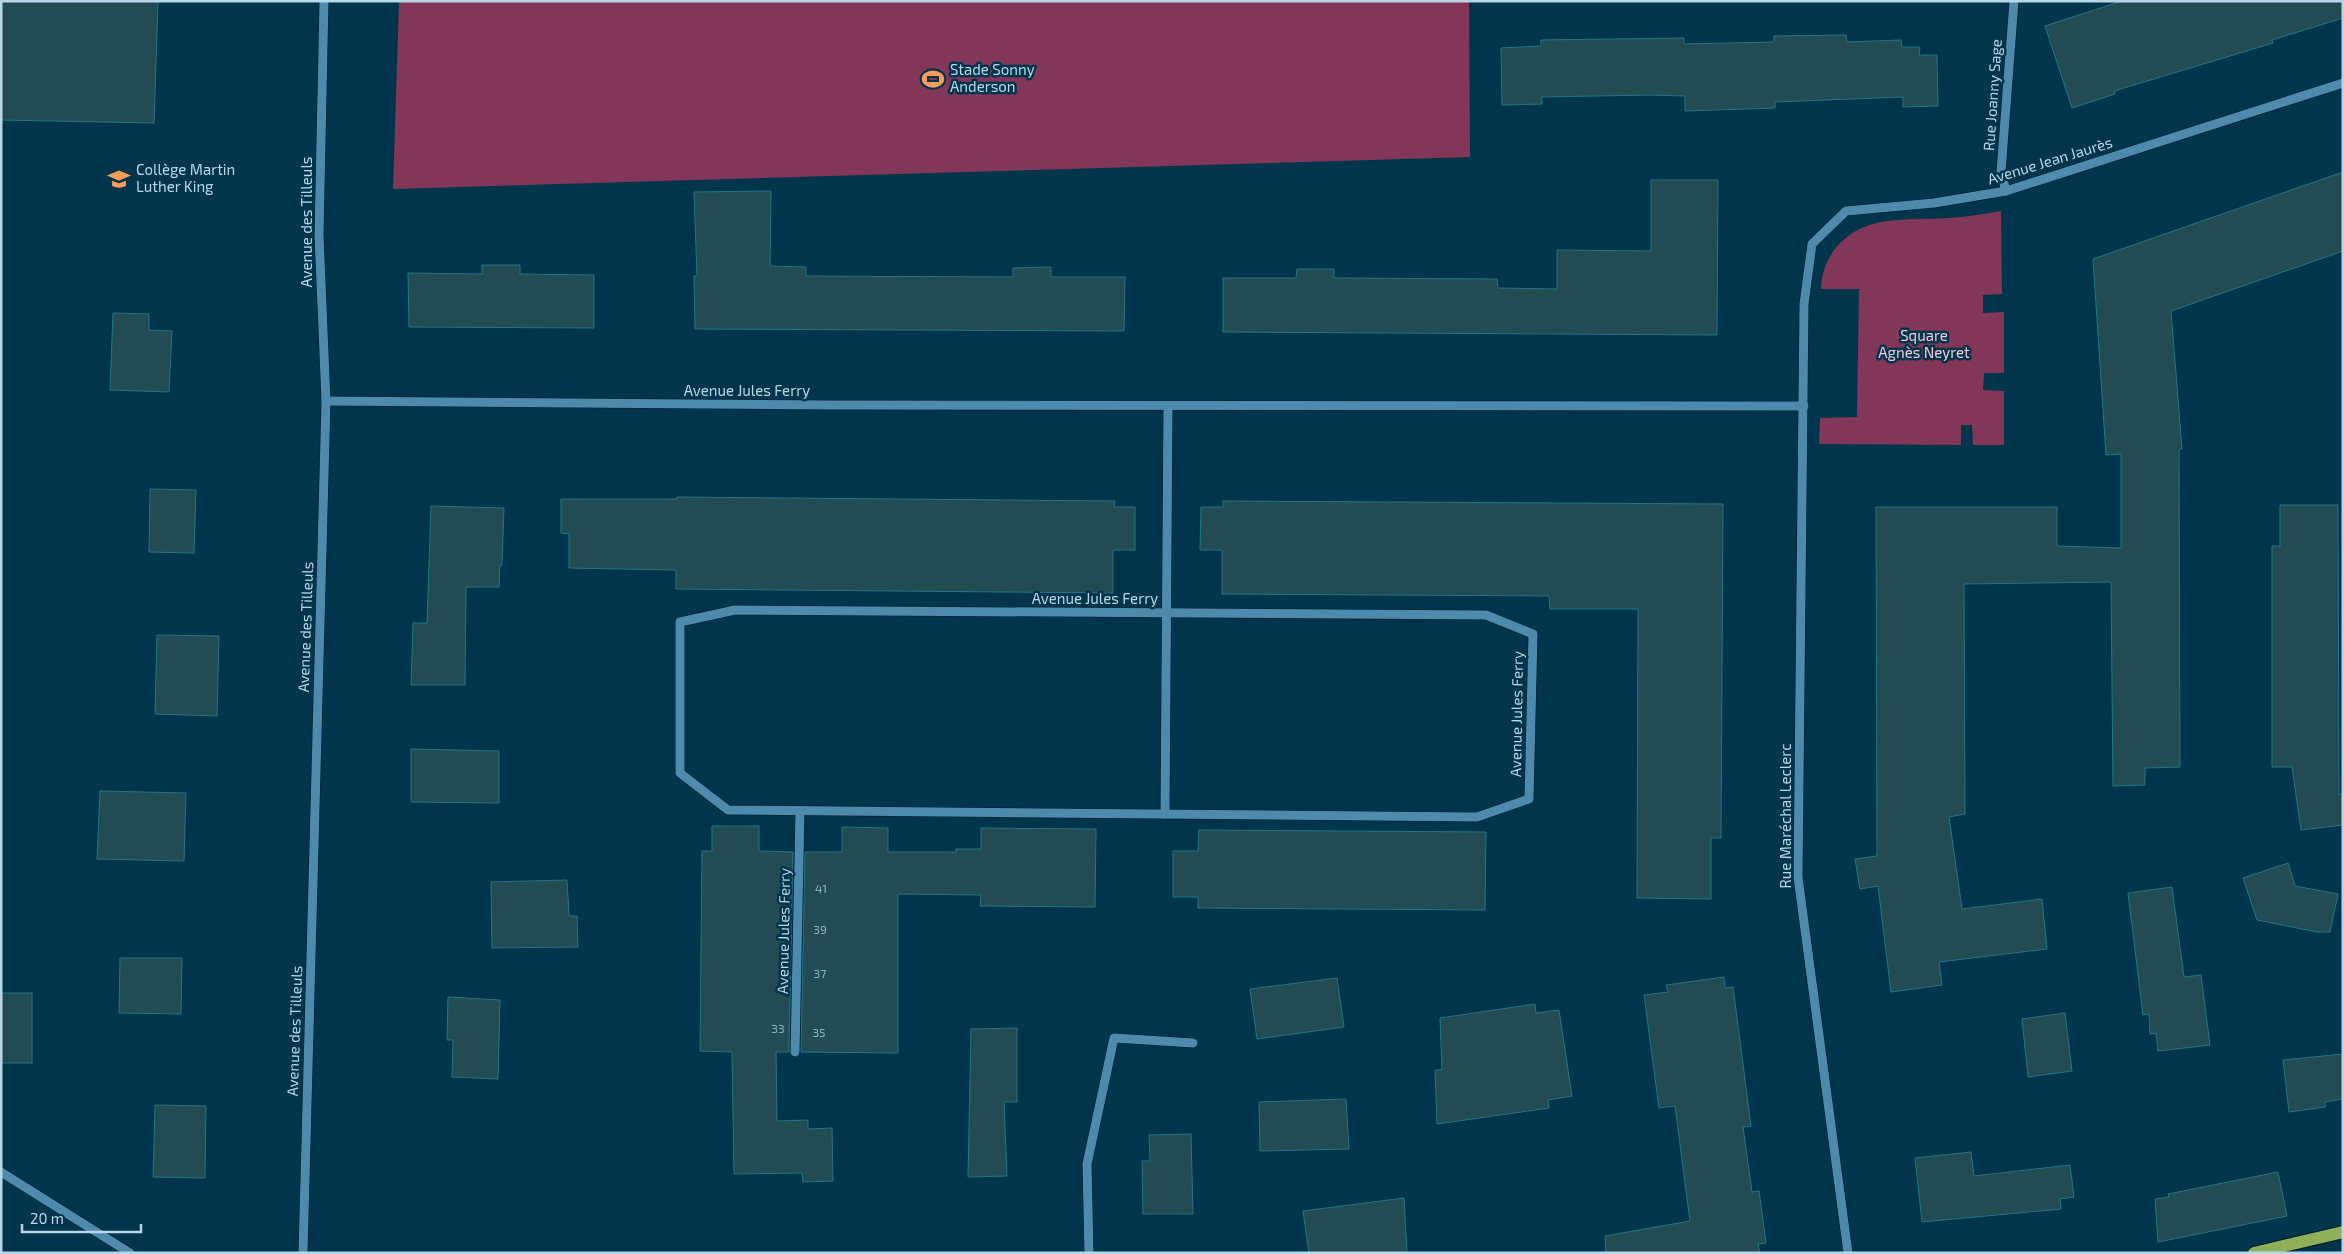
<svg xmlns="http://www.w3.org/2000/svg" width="2344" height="1254" font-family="'Exo 2',sans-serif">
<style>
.green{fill:#823759}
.building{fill:#224b54;stroke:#237687}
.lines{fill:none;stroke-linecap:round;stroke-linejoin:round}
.minor-casing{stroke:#001b2b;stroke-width:10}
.major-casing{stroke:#001b2b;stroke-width:14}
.minor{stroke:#4e8aac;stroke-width:9}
.major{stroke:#8faf59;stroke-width:12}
.labels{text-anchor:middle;stroke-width:5;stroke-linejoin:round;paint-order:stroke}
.number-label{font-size:12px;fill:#92b3c3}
.poi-label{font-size:15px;fill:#b8d6e8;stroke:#01354c;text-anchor:start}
.street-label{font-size:15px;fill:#b8d6e8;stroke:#01354c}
.park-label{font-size:15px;fill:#f5c5d7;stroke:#01354c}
</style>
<rect width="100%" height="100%" fill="#01354c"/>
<g class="green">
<path d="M 399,1 L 1469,1 L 1470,157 L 393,189 Z"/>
<path d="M 2001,211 L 2002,294 L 1983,295 L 1983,313 L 2004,312 L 2004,373 L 1984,373 L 1983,390 L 2004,391 L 2004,445 L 1973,445 L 1972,425 L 1961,425 L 1961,445 L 1819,444 L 1820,418 L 1857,417 L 1859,289 L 1821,289 C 1821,275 1826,262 1834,250 C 1863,213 1906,221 1948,218 C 1966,217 1984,214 2001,211 Z"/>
</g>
<g class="building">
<path d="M 1,1 L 158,1 L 154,123 L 1,120 Z"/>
<path d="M 2122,1 L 2343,1 L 2343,18 L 2272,40 L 2273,43 L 2114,91 L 2115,94 L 2072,108 L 2045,26 Z"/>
<path d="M 1846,35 L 1847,42 L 1901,40 L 1902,47 L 1920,47 L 1919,55 L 1937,55 L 1938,106 L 1903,107 L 1903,97 L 1775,102 L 1775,108 L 1685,111 L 1685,96 L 1649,95 L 1542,97 L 1542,104 L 1502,105 L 1501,48 L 1541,46 L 1541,40 L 1684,38 L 1684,44 L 1774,42 L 1774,36 Z"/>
<path d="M 2343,172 L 2343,251 L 2171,311 L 2182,449 L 2179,450 L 2180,767 L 2145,768 L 2145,785 L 2113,786 L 2111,582 L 1964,584 L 1965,814 L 1949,817 L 1962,909 L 2042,899 L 2047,949 L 1939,962 L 1942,985 L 1891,992 L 1878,886 L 1860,889 L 1855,859 L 1877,856 L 1876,507 L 2057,507 L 2057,546 L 2121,548 L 2121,454 L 2106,455 L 2093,259 Z"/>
<path d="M 1651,180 L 1718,180 L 1717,335 L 1223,332 L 1223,278 L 1296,278 L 1297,269 L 1334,269 L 1334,278 L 1497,279 L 1498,288 L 1557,289 L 1557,250 L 1651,251 Z"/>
<path d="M 771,191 L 770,266 L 806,267 L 806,276 L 1013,277 L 1013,268 L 1051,267 L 1051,277 L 1125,277 L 1124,331 L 695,329 L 694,276 L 697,276 L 694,192 Z"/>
<path d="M 482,265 L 520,265 L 520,274 L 594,275 L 594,328 L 409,327 L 408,273 L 482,274 Z"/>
<path d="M 113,313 L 149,314 L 149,330 L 172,331 L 169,392 L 110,390 Z"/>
<path d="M 150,489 L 196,490 L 194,553 L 149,552 Z"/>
<path d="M 677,497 L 1115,501 L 1114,507 L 1135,507 L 1135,550 L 1113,550 L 1113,593 L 676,589 L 676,570 L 569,568 L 569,534 L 561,533 L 561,499 L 677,499 Z"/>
<path d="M 1223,501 L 1723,504 L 1721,838 L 1711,838 L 1711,899 L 1637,898 L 1638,609 L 1550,609 L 1549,596 L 1222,594 L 1222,550 L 1200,550 L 1201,507 L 1223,507 Z"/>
<path d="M 2280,505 L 2338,505 L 2339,794 L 2343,794 L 2343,825 L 2301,830 L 2292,767 L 2272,767 L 2272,546 L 2280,546 Z"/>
<path d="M 431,506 L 504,508 L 502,565 L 500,565 L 499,587 L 466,587 L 465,685 L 411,685 L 413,623 L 427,623 Z"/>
<path d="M 157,635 L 219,636 L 217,716 L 155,714 Z"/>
<path d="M 411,749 L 499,751 L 499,803 L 411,802 Z"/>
<path d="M 100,791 L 186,793 L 184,861 L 97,859 Z"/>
<path d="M 712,826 L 759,826 L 759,851 L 793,852 L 789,1052 L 776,1052 L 777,1121 L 808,1120 L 808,1129 L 832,1128 L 833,1181 L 803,1182 L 802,1173 L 734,1174 L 732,1052 L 700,1051 L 702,851 L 712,851 Z"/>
<path d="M 842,827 L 888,828 L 888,852 L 956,852 L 956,849 L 981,849 L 981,828 L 1096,829 L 1095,907 L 980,906 L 981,895 L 898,894 L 898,1053 L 801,1052 L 805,852 L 842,852 Z"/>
<path d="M 1199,830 L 1486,832 L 1485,910 L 1198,908 L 1198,897 L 1173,897 L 1173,851 L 1198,851 Z"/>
<path d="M 2288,863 L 2295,886 L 2338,894 L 2330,932 L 2317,932 L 2257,920 L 2243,878 Z"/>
<path d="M 567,880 L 569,916 L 577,916 L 578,947 L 492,948 L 491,882 Z"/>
<path d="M 2172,887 L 2184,977 L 2201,975 L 2210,1045 L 2158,1051 L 2156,1033 L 2150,1034 L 2149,1014 L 2143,1015 L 2128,893 Z"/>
<path d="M 120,958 L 182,958 L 181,1014 L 119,1013 Z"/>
<path d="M 1724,977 L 1725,988 L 1733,987 L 1751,1126 L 1743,1127 L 1752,1192 L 1759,1191 L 1766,1243 L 1758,1244 L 1760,1253 L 1606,1253 L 1605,1236 L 1690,1221 L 1675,1106 L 1659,1108 L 1644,995 L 1668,992 L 1666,985 Z"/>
<path d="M 1337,978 L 1344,1027 L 1257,1039 L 1250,989 Z"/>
<rect x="1" y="993" width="31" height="70"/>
<path d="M 448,997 L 500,1000 L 498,1079 L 452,1077 L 453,1040 L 447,1040 Z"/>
<path d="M 1535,1004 L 1536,1013 L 1559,1010 L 1572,1096 L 1548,1100 L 1549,1108 L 1437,1124 L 1435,1070 L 1442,1070 L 1440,1018 Z"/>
<path d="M 2065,1013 L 2072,1071 L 2028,1077 L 2022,1019 Z"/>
<path d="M 1017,1028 L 1017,1102 L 1004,1102 L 1007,1176 L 968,1177 L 971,1029 Z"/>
<path d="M 2343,1054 L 2343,1099 L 2325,1102 L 2325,1107 L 2289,1112 L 2283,1060 Z"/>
<path d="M 1346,1099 L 1349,1149 L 1260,1151 L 1259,1102 Z"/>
<path d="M 155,1105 L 206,1106 L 205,1178 L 153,1177 Z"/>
<path d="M 1191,1134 L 1193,1214 L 1143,1214 L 1142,1161 L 1150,1161 L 1149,1135 Z"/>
<path d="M 1971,1152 L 1974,1176 L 2070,1165 L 2074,1197 L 2060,1199 L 2061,1209 L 1922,1222 L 1915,1158 Z"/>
<path d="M 2278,1172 L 2287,1216 L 2158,1242 L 2155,1199 L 2169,1197 L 2168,1194 Z"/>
<path d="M 1404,1198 L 1407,1253 L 1309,1253 L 1303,1211 Z"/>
</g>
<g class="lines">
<g class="minor-casing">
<g id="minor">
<path d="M 2006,191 L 2001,172 L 2014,1"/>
<path d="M 326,401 L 831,405 L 1804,406"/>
<path d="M 735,610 L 1486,615 L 1533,634 L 1529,799 L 1477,817 L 728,810 L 680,773 L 680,622 Z"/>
<path d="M 1165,814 L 1168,406"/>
<path d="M 795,1052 L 800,811"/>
<path d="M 1,1172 L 130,1253"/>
<path d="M 303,1253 L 326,401 L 319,235 L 324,1"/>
<path d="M 1089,1253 L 1087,1164 L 1114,1038 L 1193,1043"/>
<path d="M 1848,1253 L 1798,877 L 1804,304 L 1812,244 L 1846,211 L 1934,203 L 2006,191 L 2343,83"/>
</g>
</g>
<g class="major-casing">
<path id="major" d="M 2254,1253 L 2343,1232"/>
</g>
<use href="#minor" class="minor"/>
<use href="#major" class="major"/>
</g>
<defs>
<g id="stadium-bare" transform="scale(1.725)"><path d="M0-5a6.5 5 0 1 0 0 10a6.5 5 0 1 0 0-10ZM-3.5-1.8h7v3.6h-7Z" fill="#fd9c56" stroke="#01354c" stroke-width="2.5" paint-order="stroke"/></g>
<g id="school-bare" transform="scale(1.725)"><path d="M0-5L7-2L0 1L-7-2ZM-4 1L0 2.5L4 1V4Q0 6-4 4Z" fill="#fd9c56" stroke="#01354c" stroke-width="2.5" paint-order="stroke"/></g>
</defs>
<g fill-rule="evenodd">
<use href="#stadium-bare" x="933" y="79"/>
<use href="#school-bare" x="119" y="179"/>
</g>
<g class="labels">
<g class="number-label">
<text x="821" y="893">41</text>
<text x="820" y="934">39</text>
<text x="820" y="978">37</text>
<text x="778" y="1033">33</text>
<text x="819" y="1037">35</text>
</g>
<g class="poi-label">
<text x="950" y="75">Stade Sonny<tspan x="950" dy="17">Anderson</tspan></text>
<text x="136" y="175">Collège Martin<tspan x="136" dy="17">Luther King</tspan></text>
</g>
<g class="street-label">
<text transform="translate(1993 95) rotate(-86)" y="5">Rue Joanny Sage</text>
<text transform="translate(2050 161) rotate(-17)" y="5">Avenue Jean Jaurès</text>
<text transform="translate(307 222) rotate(-90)" y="5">Avenue des Tilleuls</text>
<text x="747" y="396">Avenue Jules Ferry</text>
<text x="1095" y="604">Avenue Jules Ferry</text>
<text transform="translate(306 627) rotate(-88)" y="5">Avenue des Tilleuls</text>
<text transform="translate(1517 714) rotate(-89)" y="5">Avenue Jules Ferry</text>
<text transform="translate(1786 816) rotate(-90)" y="5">Rue Maréchal Leclerc</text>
<text transform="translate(784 931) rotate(-89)" y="5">Avenue Jules Ferry</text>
<text transform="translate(295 1031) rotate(-88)" y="5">Avenue des Tilleuls</text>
</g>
<g class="park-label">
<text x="1924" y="341">Square<tspan x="1924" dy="17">Agnès Neyret</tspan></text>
</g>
</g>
<rect width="2344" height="1254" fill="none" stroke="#b8d6e8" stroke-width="5"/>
<path d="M22 1224v8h119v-8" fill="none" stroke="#b8d6e8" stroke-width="2.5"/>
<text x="30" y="1224" font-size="15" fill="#b8d6e8" stroke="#01354c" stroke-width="4" paint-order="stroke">20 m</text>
</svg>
